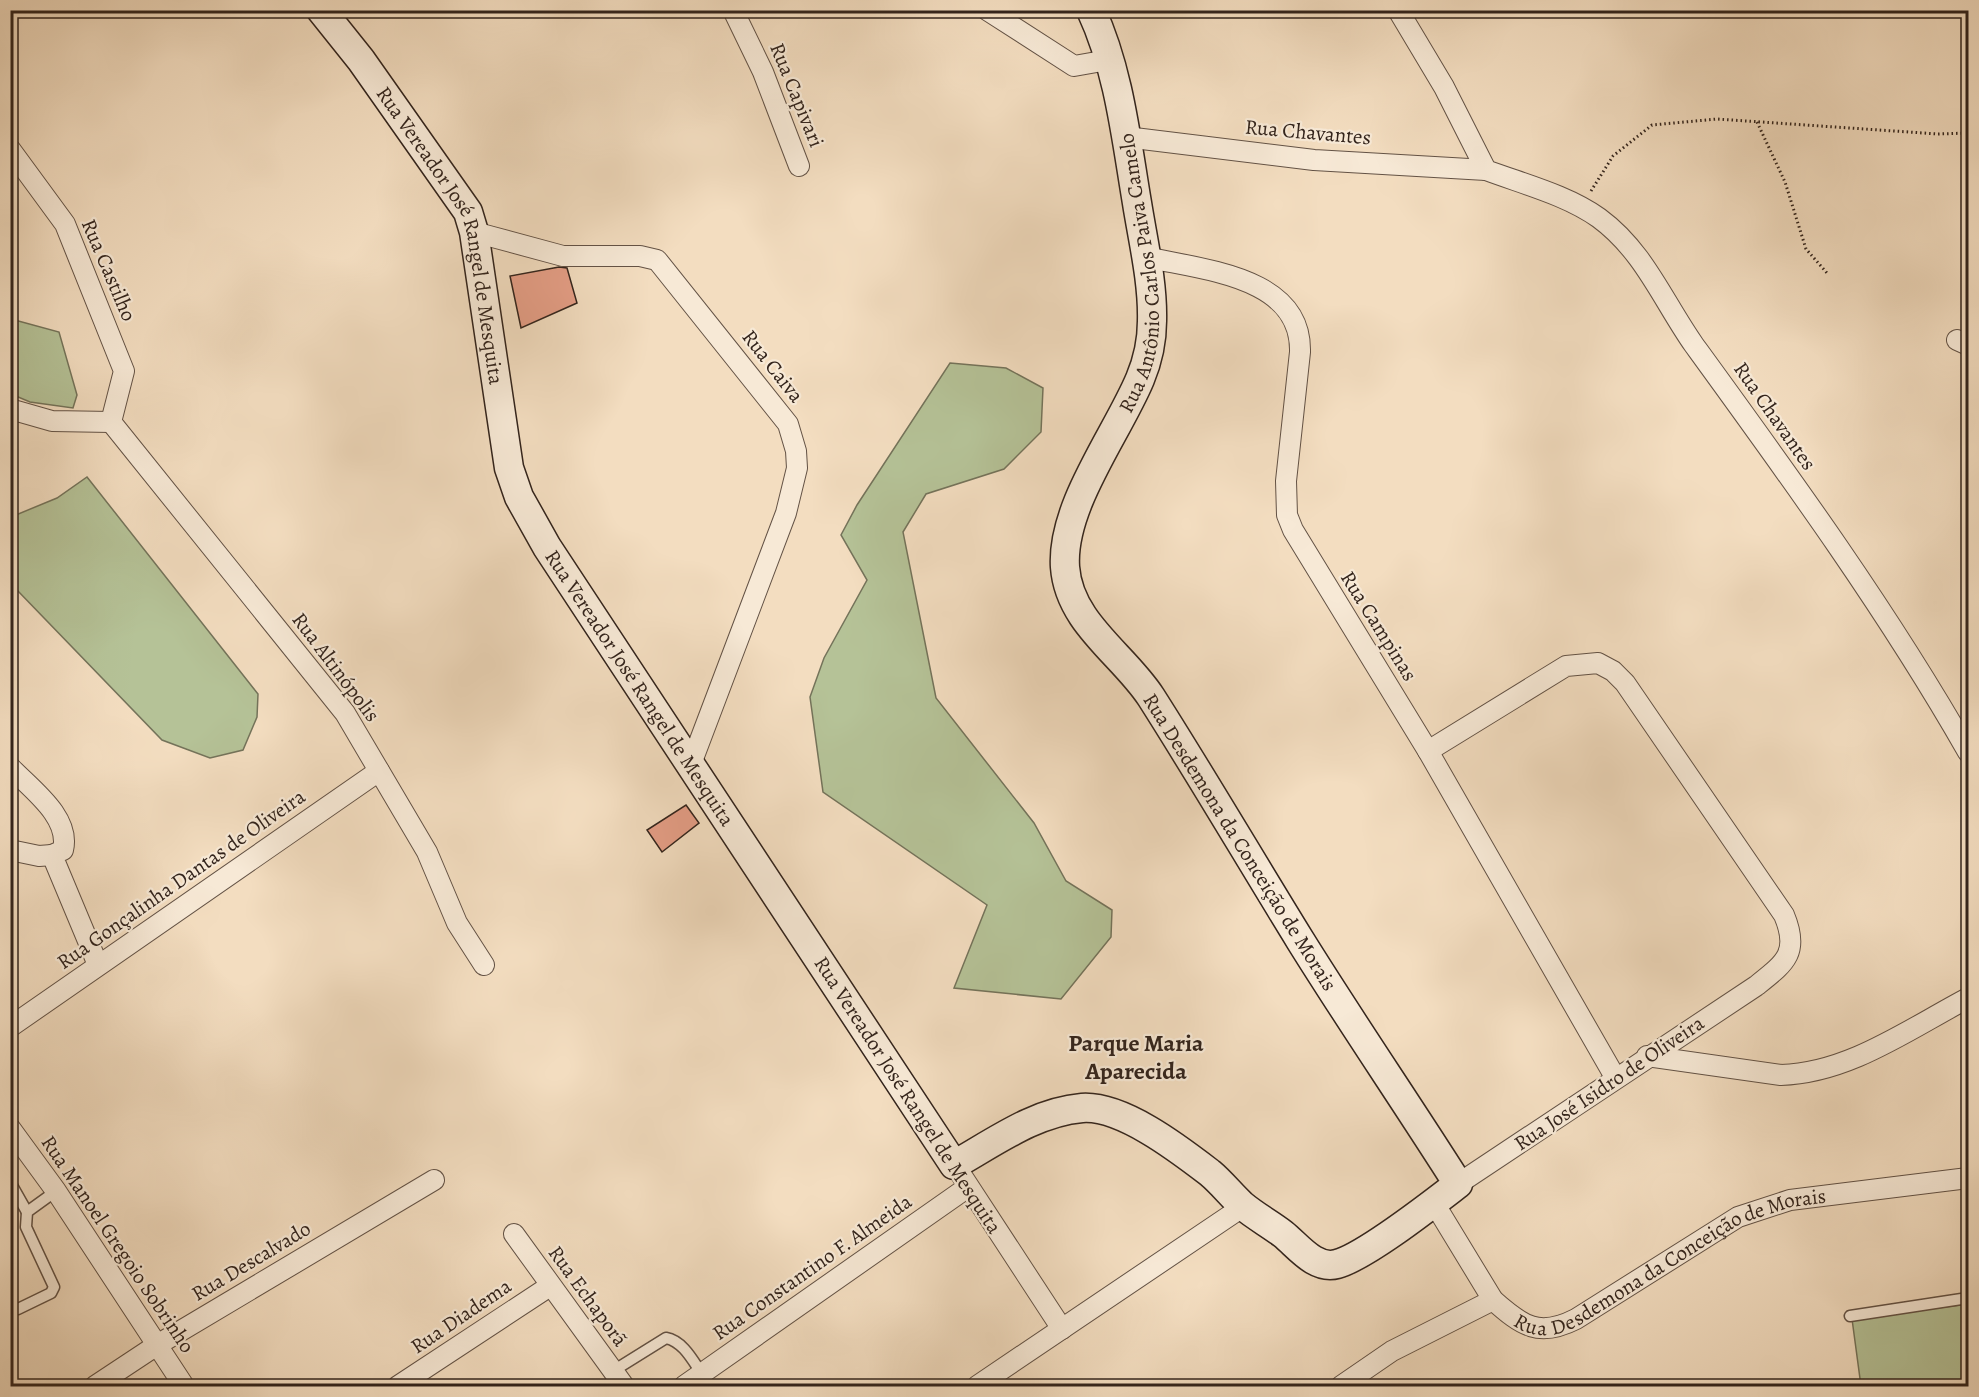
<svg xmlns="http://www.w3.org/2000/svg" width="1979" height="1397" font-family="Alegreya,serif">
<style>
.green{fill:#b5c297;stroke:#74735a;stroke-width:1.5}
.building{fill:#e59e86;stroke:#33241c;stroke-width:1.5}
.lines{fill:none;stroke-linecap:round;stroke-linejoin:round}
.lane-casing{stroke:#635245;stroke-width:13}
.street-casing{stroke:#635245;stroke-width:22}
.secondary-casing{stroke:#33241c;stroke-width:31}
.path{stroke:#33241c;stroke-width:3;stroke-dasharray:1.5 3;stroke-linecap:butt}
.lane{stroke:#f7e9d6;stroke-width:10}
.street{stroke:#f7e9d6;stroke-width:20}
.secondary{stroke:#f7e9d6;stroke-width:28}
.labels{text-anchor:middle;stroke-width:4.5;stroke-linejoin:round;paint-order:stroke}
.street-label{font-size:21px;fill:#33241c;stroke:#f7e9d6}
.quarter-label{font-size:24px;font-weight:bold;fill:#33241c;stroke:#f7e9d6}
</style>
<rect width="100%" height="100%" fill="#f3ddc0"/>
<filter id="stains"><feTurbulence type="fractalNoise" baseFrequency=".00333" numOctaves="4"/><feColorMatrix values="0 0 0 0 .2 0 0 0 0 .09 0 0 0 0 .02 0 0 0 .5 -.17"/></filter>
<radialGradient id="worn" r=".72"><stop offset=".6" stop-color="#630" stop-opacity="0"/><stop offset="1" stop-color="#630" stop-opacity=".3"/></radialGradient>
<g class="green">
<path d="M 11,319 L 59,332 L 77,395 L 73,408 L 30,402 L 11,394 Z"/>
<path d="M 950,363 L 1006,368 L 1043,388 L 1041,432 L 1004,469 L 926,494 L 903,532 L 936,698 L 1034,823 L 1066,881 L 1112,910 L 1111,937 L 1061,999 L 954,988 L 987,905 L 823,792 L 810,697 L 824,658 L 867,580 L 841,535 L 857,505 Z"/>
<path d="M 87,477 L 258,694 L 257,717 L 243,750 L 210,758 L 162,740 L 16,589 L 11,589 L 11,517 L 57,498 Z"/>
<path d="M 1968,1304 L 1968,1386 L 1861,1386 L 1852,1319 Z"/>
</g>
<g class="building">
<path d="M 559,267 L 567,268 L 577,303 L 521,328 L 510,276 Z"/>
<path d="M 686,805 L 699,823 L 662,852 L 647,830 Z"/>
</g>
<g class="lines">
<g class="lane-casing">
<g id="lane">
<path d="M 10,1182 L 27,1212"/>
<path d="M 10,1310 L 18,1309 L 51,1293 L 54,1287 L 26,1227 L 27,1212 L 56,1191"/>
<path d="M 1850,1316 L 1968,1298"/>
<path d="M 613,1371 L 666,1338 C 683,1341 693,1361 702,1374"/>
</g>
</g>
<g class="street-casing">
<g id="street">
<path d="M 733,10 L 763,72 L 799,166"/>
<path d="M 987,10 L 1074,66 L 1108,60"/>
<path d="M 1398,10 L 1444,87 L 1486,170 C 1523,184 1567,195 1599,218 C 1644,251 1663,301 1694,345 C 1790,477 1887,610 1968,752"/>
<path d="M 1126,137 L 1314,160 L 1486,170"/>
<path d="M 10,149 L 65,224 L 124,371 L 111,422"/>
<path d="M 474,232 L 563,256 L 640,256 L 657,260 L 788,424 L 796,451 L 797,468 L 786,513 L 691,764"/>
<path d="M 1146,257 C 1202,270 1302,276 1300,352 L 1286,481 L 1287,515 L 1293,530 L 1428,751 L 1615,1077"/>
<path d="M 1957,340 L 1968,345"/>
<path d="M 10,409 L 52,421 L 111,422"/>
<path d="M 111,422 L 345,713 L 427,852 L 457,923 L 484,965"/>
<path d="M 1428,751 L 1566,666 L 1598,663 L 1613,671 L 1625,683 L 1784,915 C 1800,953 1785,963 1756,986 L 1458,1184"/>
<path d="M 10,767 C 31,789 71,817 63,850 L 52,855 L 98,965"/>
<path d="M 10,850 L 39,856 L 52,855"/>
<path d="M 10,1027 L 379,771"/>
<path d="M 1647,1056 L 1781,1075 C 1849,1073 1909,1029 1968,998"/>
<path d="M 10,1128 L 56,1191 L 184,1386"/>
<path d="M 962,1176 L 1062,1329"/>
<path id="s1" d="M 1434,1203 L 1493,1300 C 1522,1326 1539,1338 1576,1319 L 1738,1217 L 1790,1200 L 1968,1178"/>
<path d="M 514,1234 L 624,1386"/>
<path d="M 95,1386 L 157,1345 L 434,1180"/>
<path d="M 398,1386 L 550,1286"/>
<path d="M 684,1386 L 968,1187"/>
<path d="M 977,1386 L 1244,1206"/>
<path d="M 1341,1386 L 1392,1351 L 1493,1300"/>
</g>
</g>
<g class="secondary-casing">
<g id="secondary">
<path id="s2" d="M 321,10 L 361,60 L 468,212 L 474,232 L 509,468 L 519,497 L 547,547 L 954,1165 C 995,1142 1035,1112 1082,1108 C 1122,1105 1180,1150 1210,1173 C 1222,1183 1231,1195 1242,1205 C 1255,1216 1270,1224 1283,1234 C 1298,1246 1315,1270 1337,1264 C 1366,1256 1432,1204 1458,1184 C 1406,1102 1351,1022 1300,940 C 1250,859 1202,777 1151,697 C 1123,654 1069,623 1065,567 C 1061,506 1117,434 1140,379 C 1148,360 1152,341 1152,321 C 1153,282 1143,241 1137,203 C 1126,138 1119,70 1091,10"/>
</g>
</g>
<g class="path">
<path d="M 1757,122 L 1785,182 L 1806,249 L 1827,273"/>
<path d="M 1591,191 L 1613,156 L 1652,125 L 1717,119 L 1938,134 L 1968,133"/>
</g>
<use href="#lane" class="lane"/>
<use href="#street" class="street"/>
<use href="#secondary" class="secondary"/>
</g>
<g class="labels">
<g class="street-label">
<text transform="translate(797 95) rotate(68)" y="7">Rua Capivari</text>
<text transform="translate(1308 132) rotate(5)" y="7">Rua Chavantes</text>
<text dy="7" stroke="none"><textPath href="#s2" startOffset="262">Rua Vereador José Rangel de Mesquita</textPath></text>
<text transform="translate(109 270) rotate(67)" y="7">Rua Castilho</text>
<text dy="7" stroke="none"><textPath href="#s2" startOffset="2976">Rua Antônio Carlos Paiva Camelo</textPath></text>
<text transform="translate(773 366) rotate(52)" y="7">Rua Caiva</text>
<text transform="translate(1775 416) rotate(55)" y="7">Rua Chavantes</text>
<text transform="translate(1379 626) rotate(58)" y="7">Rua Campinas</text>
<text transform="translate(336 667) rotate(53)" y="7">Rua Altinópolis</text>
<text dy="7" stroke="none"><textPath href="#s2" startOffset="766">Rua Vereador José Rangel de Mesquita</textPath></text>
<text transform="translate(1240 842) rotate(58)" y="7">Rua Desdemona da Conceição de Morais</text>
<text transform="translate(181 879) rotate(-35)" y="7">Rua Gonçalinha Dantas de Oliveira</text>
<text transform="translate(1609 1083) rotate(-34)" y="7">Rua José Isidro de Oliveira</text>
<text transform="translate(908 1095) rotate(57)" y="7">Rua Vereador José Rangel de Mesquita</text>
<text transform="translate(118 1244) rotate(56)" y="7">Rua Manoel Gregoio Sobrinho</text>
<text dy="7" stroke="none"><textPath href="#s1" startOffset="316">Rua Desdemona da Conceição de Morais</textPath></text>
<text transform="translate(251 1261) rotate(-31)" y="7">Rua Descalvado</text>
<text transform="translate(812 1267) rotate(-35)" y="7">Rua Constantino F. Almeida</text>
<text transform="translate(588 1296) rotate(54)" y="7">Rua Echaporã</text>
<text transform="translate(461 1316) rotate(-34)" y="7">Rua Diadema</text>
</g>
<g class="quarter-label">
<text x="1136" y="1051">Parque Maria<tspan x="1136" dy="28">Aparecida</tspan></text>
</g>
</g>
<rect width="1979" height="1397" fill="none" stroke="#f3ddc0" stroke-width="36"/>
<rect x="12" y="12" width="1955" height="1373" fill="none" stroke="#33241c" stroke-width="3"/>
<rect x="18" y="18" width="1943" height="1361" fill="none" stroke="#33241c" stroke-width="1.5"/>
<rect width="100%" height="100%" filter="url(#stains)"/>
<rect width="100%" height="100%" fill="url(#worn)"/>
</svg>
